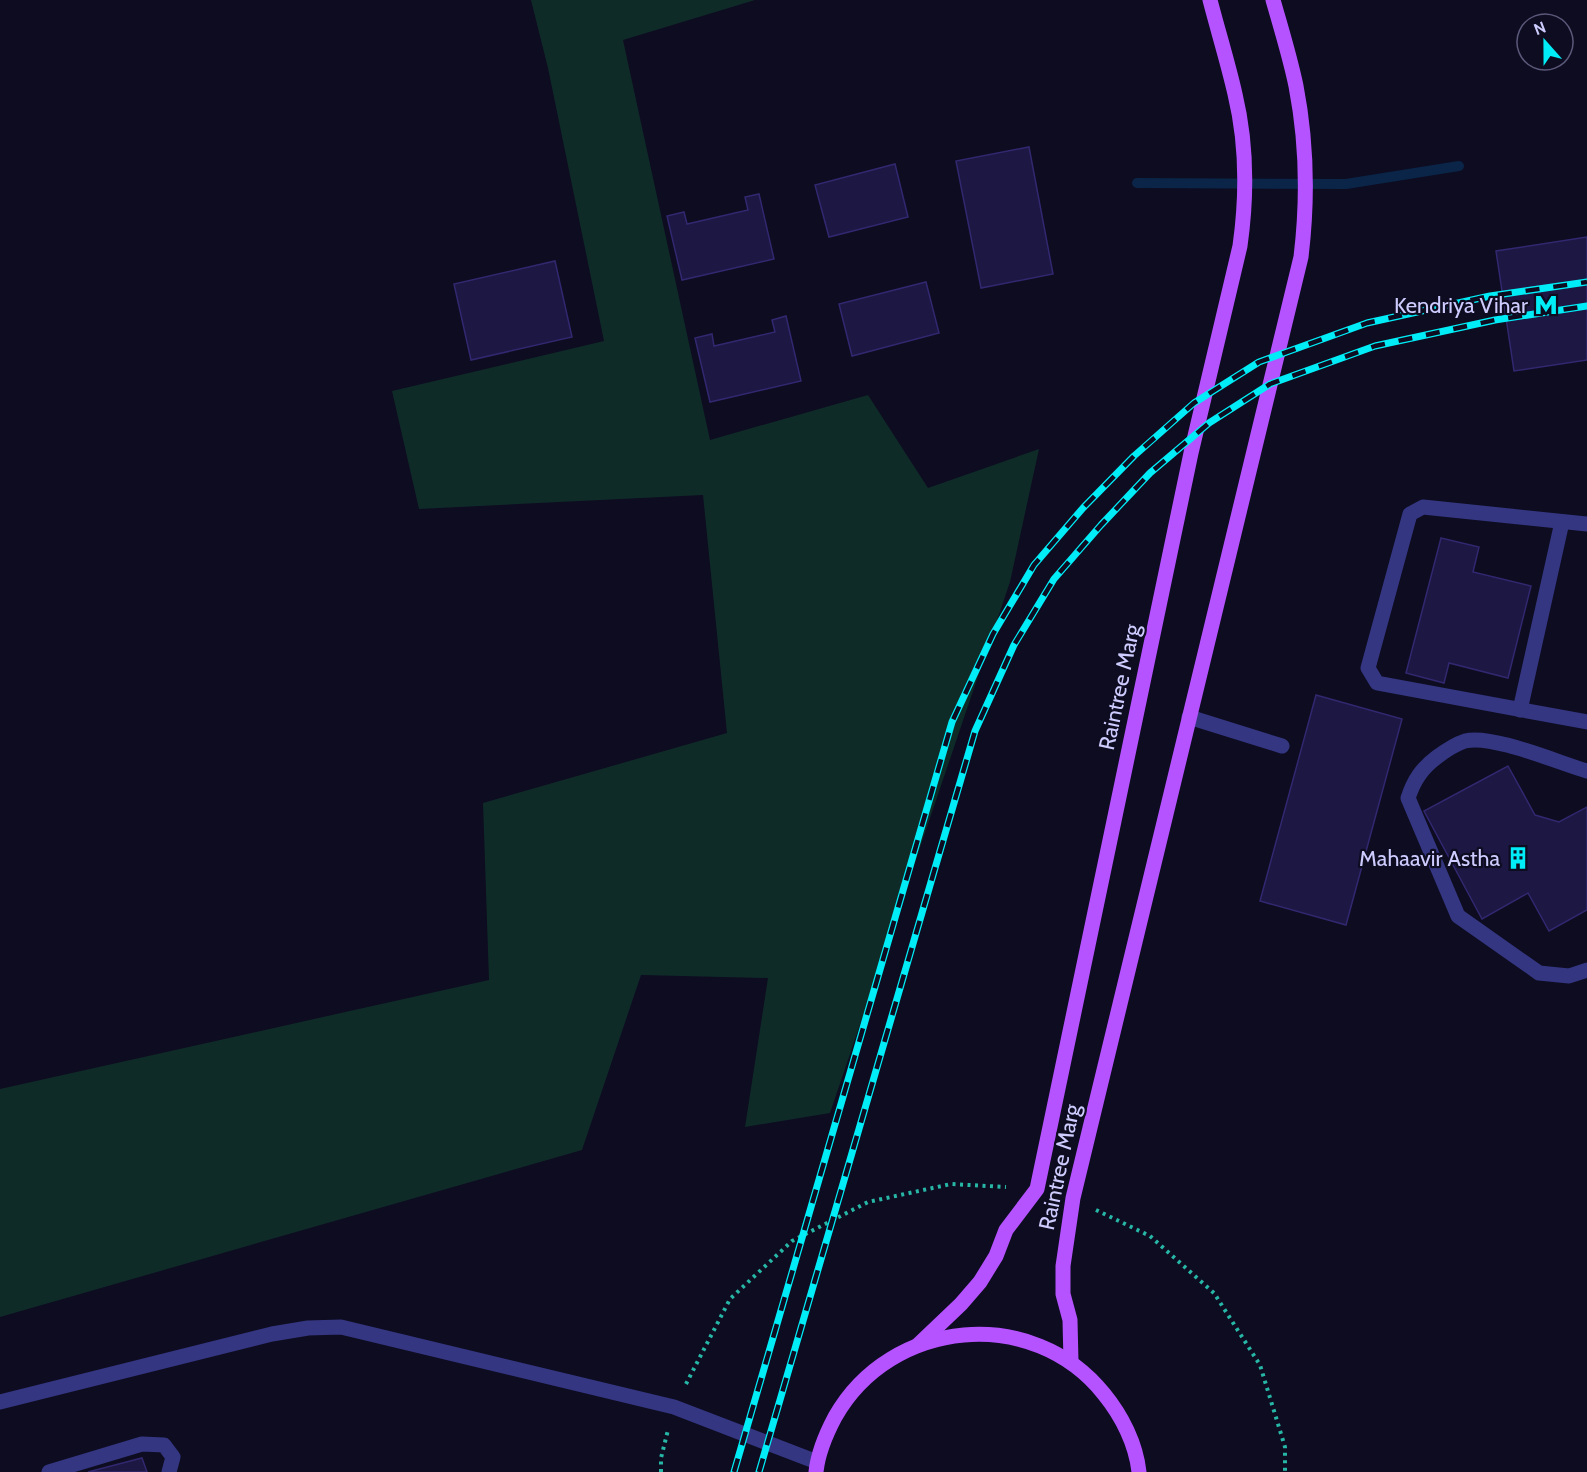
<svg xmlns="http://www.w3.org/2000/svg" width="1587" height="1472" font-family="Cabin,sans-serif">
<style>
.green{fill:#0f2b28}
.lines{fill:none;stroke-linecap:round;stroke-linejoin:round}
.stream{stroke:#0a2547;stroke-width:10}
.building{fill:#1d1743;stroke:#312870;stroke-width:1.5}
.path{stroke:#27b7a6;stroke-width:4;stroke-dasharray:3 4.5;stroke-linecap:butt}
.lane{stroke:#343682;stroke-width:15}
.street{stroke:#343682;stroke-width:15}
.primary{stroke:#b453ff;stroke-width:15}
.rail-casing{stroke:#00edf7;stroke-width:7}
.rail{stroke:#0e0c21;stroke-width:4.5;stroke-dasharray:14;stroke-linecap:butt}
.labels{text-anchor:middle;stroke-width:4.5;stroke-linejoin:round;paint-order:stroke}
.poi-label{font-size:22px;fill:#ceccff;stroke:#0e0c21;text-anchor:end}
.street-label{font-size:22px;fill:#ceccff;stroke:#0e0c21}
</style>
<rect width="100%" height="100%" fill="#0e0c21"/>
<path class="green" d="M 531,0 L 755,0 L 623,40 L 710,440 L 868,395 L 928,488 L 1039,449 L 1010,582 L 830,1113 L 745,1127 L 768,978 L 641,975 L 582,1150 L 0,1317 L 0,1089 L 489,980 L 483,803 L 727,733 L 703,495 L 419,509 L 392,391 L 604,341 L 548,68 Z"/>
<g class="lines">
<path class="stream" d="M 1137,183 L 1346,184 L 1459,166"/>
</g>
<g class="building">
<path d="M 1029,147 L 1053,274 L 981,288 L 956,161 Z"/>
<path d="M 895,164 L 908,217 L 829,237 L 815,185 Z"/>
<path d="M 759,194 L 774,259 L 682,280 L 667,216 L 684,212 L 687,224 L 748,210 L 745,197 Z"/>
<path d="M 1587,237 L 1587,360 L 1514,371 L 1496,251 Z"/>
<path d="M 555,261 L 572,337 L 471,360 L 454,284 Z"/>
<path d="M 926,282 L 939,333 L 852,356 L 839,304 Z"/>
<path d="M 786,316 L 801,381 L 710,402 L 695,338 L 712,334 L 714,346 L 775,332 L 772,320 Z"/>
<path d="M 1441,538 L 1479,547 L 1473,572 L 1531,586 L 1508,678 L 1449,663 L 1444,683 L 1406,673 Z"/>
<path d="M 1316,695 L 1402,719 L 1346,925 L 1260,901 Z"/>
<path d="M 1508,766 L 1535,815 L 1559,822 L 1587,807 L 1587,910 L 1549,931 L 1528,893 L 1482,919 L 1424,811 Z"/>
<path d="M 142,1458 L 147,1472 L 88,1472 Z"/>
</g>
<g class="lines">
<g class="path">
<path d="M 1096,1210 L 1150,1236 L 1214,1293 L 1260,1365 L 1285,1447 L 1285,1472"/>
<path d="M 686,1384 L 730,1299 L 792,1241 L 868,1202 L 951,1184 L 1006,1187"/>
<path d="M 661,1472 L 661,1458 L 668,1430"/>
</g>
<path class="lane" d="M 1189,717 L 1282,746"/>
<g class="street">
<path d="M 1587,524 L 1423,507 L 1410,514 L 1368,668 L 1377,683 L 1587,722"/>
<path d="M 1520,710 L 1562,522"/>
<path d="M 1587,771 C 1559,763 1492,734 1465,741 C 1456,744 1445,751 1437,757 C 1422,768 1414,780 1408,798 L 1458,916 L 1539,973 L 1569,976 L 1587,970"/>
<path d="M 0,1402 L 272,1334 L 308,1328 L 341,1327 L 674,1407 L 817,1462"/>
<path d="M 49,1472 L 142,1444 L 164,1445 L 173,1457 L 169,1472"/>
</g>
<g class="primary">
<path d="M 918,1345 L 961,1304 L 980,1282 L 996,1256 L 1006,1230 L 1037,1189 L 1191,453 L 1240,246 C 1247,196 1247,144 1235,94 C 1228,63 1218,31 1210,0"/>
<path d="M 1071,1362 L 1070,1320 L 1063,1294 L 1063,1266 L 1073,1198 L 1301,257 C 1308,199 1307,143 1296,86 C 1290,57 1281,28 1273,0"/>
<path d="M 816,1472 C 818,1452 826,1434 835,1417 C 891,1318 1033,1305 1104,1394 C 1122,1416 1136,1444 1139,1472"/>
</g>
<g class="rail-casing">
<g id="rail">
<path d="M 734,1472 L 952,722 L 993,634 L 1034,565 L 1083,508 L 1134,456 L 1194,403 L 1259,362 L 1367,323 L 1490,296 L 1587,282"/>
<path d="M 759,1472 L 975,731 L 1014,645 L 1054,579 L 1101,525 L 1150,473 L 1209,423 L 1270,384 L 1375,346 L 1495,320 L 1587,306"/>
</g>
</g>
<use href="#rail" class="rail"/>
</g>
<defs>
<g id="metro-bare" transform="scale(1.8)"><path d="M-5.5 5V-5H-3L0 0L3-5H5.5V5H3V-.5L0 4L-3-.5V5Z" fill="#00edf7" stroke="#0e0c21" stroke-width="2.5" paint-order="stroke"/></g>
<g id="building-bare" transform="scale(1.8)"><path d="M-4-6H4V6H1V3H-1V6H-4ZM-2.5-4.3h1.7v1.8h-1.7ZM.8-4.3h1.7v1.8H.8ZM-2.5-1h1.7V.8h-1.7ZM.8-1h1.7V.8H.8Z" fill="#00edf7" stroke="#0e0c21" stroke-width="2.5" paint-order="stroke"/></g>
</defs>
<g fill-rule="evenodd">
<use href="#metro-bare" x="1546" y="305"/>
<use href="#building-bare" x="1518" y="858"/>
</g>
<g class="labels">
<g class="poi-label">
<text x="1528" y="313">Kendriya Vihar</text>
<text x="1500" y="866">Mahaavir Astha</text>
</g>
<g class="street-label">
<text transform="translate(1119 687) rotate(-78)" y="8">Raintree Marg</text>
<text transform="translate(1059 1167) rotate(-78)" y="8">Raintree Marg</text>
</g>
</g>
<g transform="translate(1545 42) rotate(339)"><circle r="28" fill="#0e0c21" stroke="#5b597a" stroke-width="1.5"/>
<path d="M0-4.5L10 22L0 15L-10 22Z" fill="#00edf7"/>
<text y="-9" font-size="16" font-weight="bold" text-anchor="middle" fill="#ceccff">N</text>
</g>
</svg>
